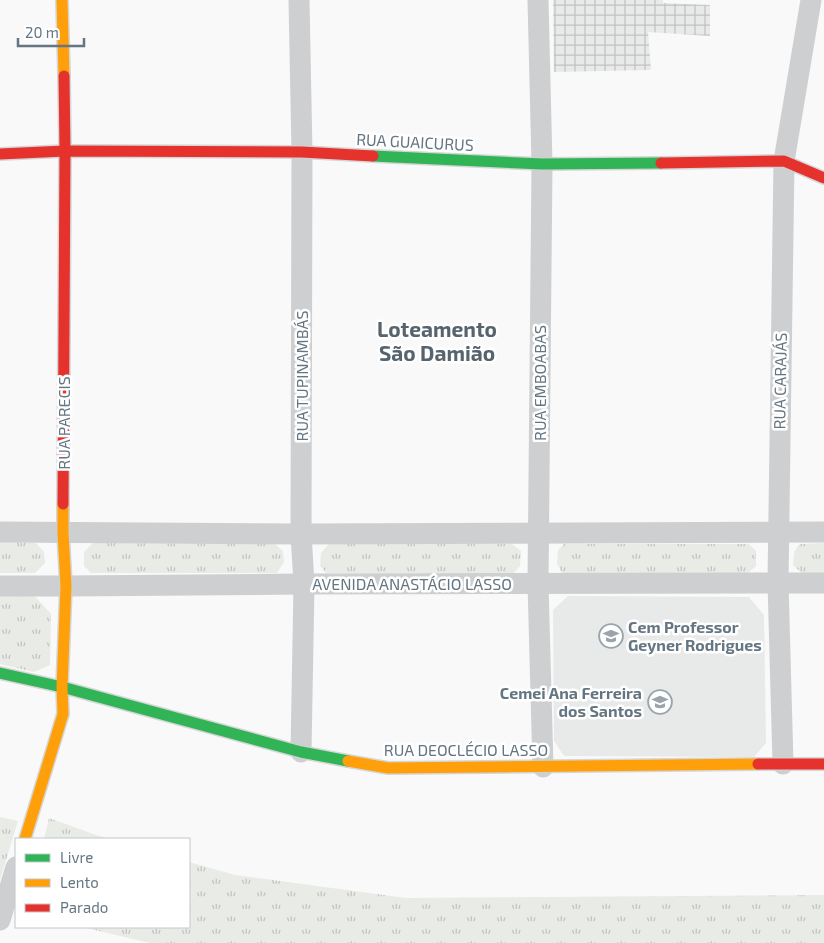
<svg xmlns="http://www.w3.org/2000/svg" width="824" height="943" font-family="'Exo 2',sans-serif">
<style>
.built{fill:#e8e9e9}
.industrial{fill:url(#industrial-grid)}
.grass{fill:url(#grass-tufts)}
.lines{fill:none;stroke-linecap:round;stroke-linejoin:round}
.fast-casing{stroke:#d5d6d7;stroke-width:14}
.slow-casing{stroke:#d5d6d7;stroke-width:14}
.jam-casing{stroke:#d5d6d7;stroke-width:14}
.street{stroke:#cecfd0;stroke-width:21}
.fast{stroke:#30b455;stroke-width:11}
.slow{stroke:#ff9f0a;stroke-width:11}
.jam{stroke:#e5322d;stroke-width:11}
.labels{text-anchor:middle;stroke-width:5;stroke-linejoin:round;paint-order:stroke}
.street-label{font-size:16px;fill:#657683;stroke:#fff}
.poi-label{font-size:16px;font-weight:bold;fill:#657683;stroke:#fff;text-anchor:start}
.district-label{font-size:21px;font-weight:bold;fill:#57646e;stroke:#fff}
</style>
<defs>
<pattern id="industrial-grid" width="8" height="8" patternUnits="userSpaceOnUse" patternTransform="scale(1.25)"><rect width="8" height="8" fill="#e8e9e9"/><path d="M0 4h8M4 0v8" fill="none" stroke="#c0c1c2"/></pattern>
<pattern id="grass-tufts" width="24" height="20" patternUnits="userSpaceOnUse" patternTransform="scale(1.25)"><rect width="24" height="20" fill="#e8ebe6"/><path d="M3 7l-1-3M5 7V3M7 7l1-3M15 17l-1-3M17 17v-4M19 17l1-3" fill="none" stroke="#c0c3c0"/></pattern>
</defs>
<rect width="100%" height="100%" fill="#f9f9f9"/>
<path class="built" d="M 568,596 L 749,597 L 764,615 L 766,743 L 754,757 L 564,756 L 554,741 L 553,610 Z"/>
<path class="industrial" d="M 553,0 L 663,0 L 663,3 L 710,5 L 710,36 L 648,32 L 651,70 L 554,72 Z"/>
<g class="grass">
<path d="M 0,542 L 36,543 L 44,552 L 45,563 L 35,573 L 0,573 Z"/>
<path d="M 93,543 L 275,544 L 283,551 L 284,562 L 277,573 L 91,573 L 84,566 L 84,552 Z"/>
<path d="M 330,543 L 512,544 L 521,551 L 520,566 L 514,573 L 326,573 L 320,565 L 321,553 Z"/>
<path d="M 824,543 L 824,575 L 804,575 L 793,565 L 794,552 L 800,544 Z"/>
<path d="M 564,544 L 749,544 L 756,551 L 756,566 L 747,574 L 562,573 L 557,564 L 558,550 Z"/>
<path d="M 0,594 L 33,594 L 51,614 L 50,665 L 34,672 L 0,664 Z"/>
<path d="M 0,817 L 18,821 L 0,880 Z"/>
<path d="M 49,818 L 96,835 L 110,839 L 44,839 Z"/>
<path d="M 189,862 L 235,875 L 406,898 L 824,895 L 824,943 L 150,943 L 82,927 L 189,927 Z"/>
</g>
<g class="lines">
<g class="fast-casing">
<g id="fast">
<path d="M 373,156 L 542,164 L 661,163"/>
<path d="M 0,673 L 62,687 L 301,752 L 348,761"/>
</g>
</g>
<g class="slow-casing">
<g id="slow">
<path d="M 62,0 L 64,76"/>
<path d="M 348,761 L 388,768 L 758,764"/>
<path d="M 25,839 L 63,714 L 62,687 L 66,586 L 63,533 L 63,504"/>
</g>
</g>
<g class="jam-casing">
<g id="jam">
<path d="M 0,154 L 65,151 L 302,152 L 373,156"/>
<path d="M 661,163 L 784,161 L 824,178"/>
<path d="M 63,504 L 65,151 L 64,76"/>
<path d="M 758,764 L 824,764"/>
</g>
</g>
<g class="street">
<path d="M 299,0 L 302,152 L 301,534 L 304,584 L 301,752"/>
<path d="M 538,0 L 542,164 L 538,584 L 543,767"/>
<path d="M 0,532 L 301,534 L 824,532"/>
<path d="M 0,586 L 66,586 L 304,584 L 824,583"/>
<path d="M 783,764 L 778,582 L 784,161 L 811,0"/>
<path d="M 0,920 L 16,867"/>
</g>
<use href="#fast" class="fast"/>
<use href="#slow" class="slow"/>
<use href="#jam" class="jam"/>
</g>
<defs>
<g id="school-ring" transform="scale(1.25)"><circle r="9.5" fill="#fff" stroke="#99a4ac" stroke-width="1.5"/><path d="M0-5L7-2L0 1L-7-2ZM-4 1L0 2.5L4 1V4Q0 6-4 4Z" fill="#99a4ac"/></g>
</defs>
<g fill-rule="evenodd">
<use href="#school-ring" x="611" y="636"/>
<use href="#school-ring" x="660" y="702"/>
</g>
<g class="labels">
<g class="street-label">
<text transform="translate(415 142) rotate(3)" y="6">RUA GUAICURUS</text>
<text transform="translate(302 376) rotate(-90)" y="6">RUA TUPINAMBÁS</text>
<text transform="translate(780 381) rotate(-89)" y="6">RUA CARAJÁS</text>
<text transform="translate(540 383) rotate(-90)" y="6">RUA EMBOABAS</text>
<text transform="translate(64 423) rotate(-90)" y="6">RUA PARECIS</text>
<text x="412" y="590">AVENIDA ANASTÁCIO LASSO</text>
<text x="466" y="756">RUA DEOCLÉCIO LASSO</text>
</g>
<g class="poi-label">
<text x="628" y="633">Cem Professor<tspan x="628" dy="18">Geyner Rodrigues</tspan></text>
<text x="642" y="699" text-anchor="end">Cemei Ana Ferreira<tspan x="642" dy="18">dos Santos</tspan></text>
</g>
<g class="district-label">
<text x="437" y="337">Loteamento<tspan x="437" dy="24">São Damião</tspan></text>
</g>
</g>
<rect x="15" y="838" width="175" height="90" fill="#ffffff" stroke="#c1c8cd"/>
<rect x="25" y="854" width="25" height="8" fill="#30b455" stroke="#c1c8cd"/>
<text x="60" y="863" font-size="15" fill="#657683">Livre</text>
<rect x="25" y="879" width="25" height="8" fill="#ff9f0a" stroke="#c1c8cd"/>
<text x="60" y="888" font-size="15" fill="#657683">Lento</text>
<rect x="25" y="904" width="25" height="8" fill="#e5322d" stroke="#c1c8cd"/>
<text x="60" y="913" font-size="15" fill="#657683">Parado</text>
<path d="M18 38v8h66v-8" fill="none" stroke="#657683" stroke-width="2.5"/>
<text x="25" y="38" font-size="15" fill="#657683" stroke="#ffffff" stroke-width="4" paint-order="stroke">20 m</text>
</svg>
